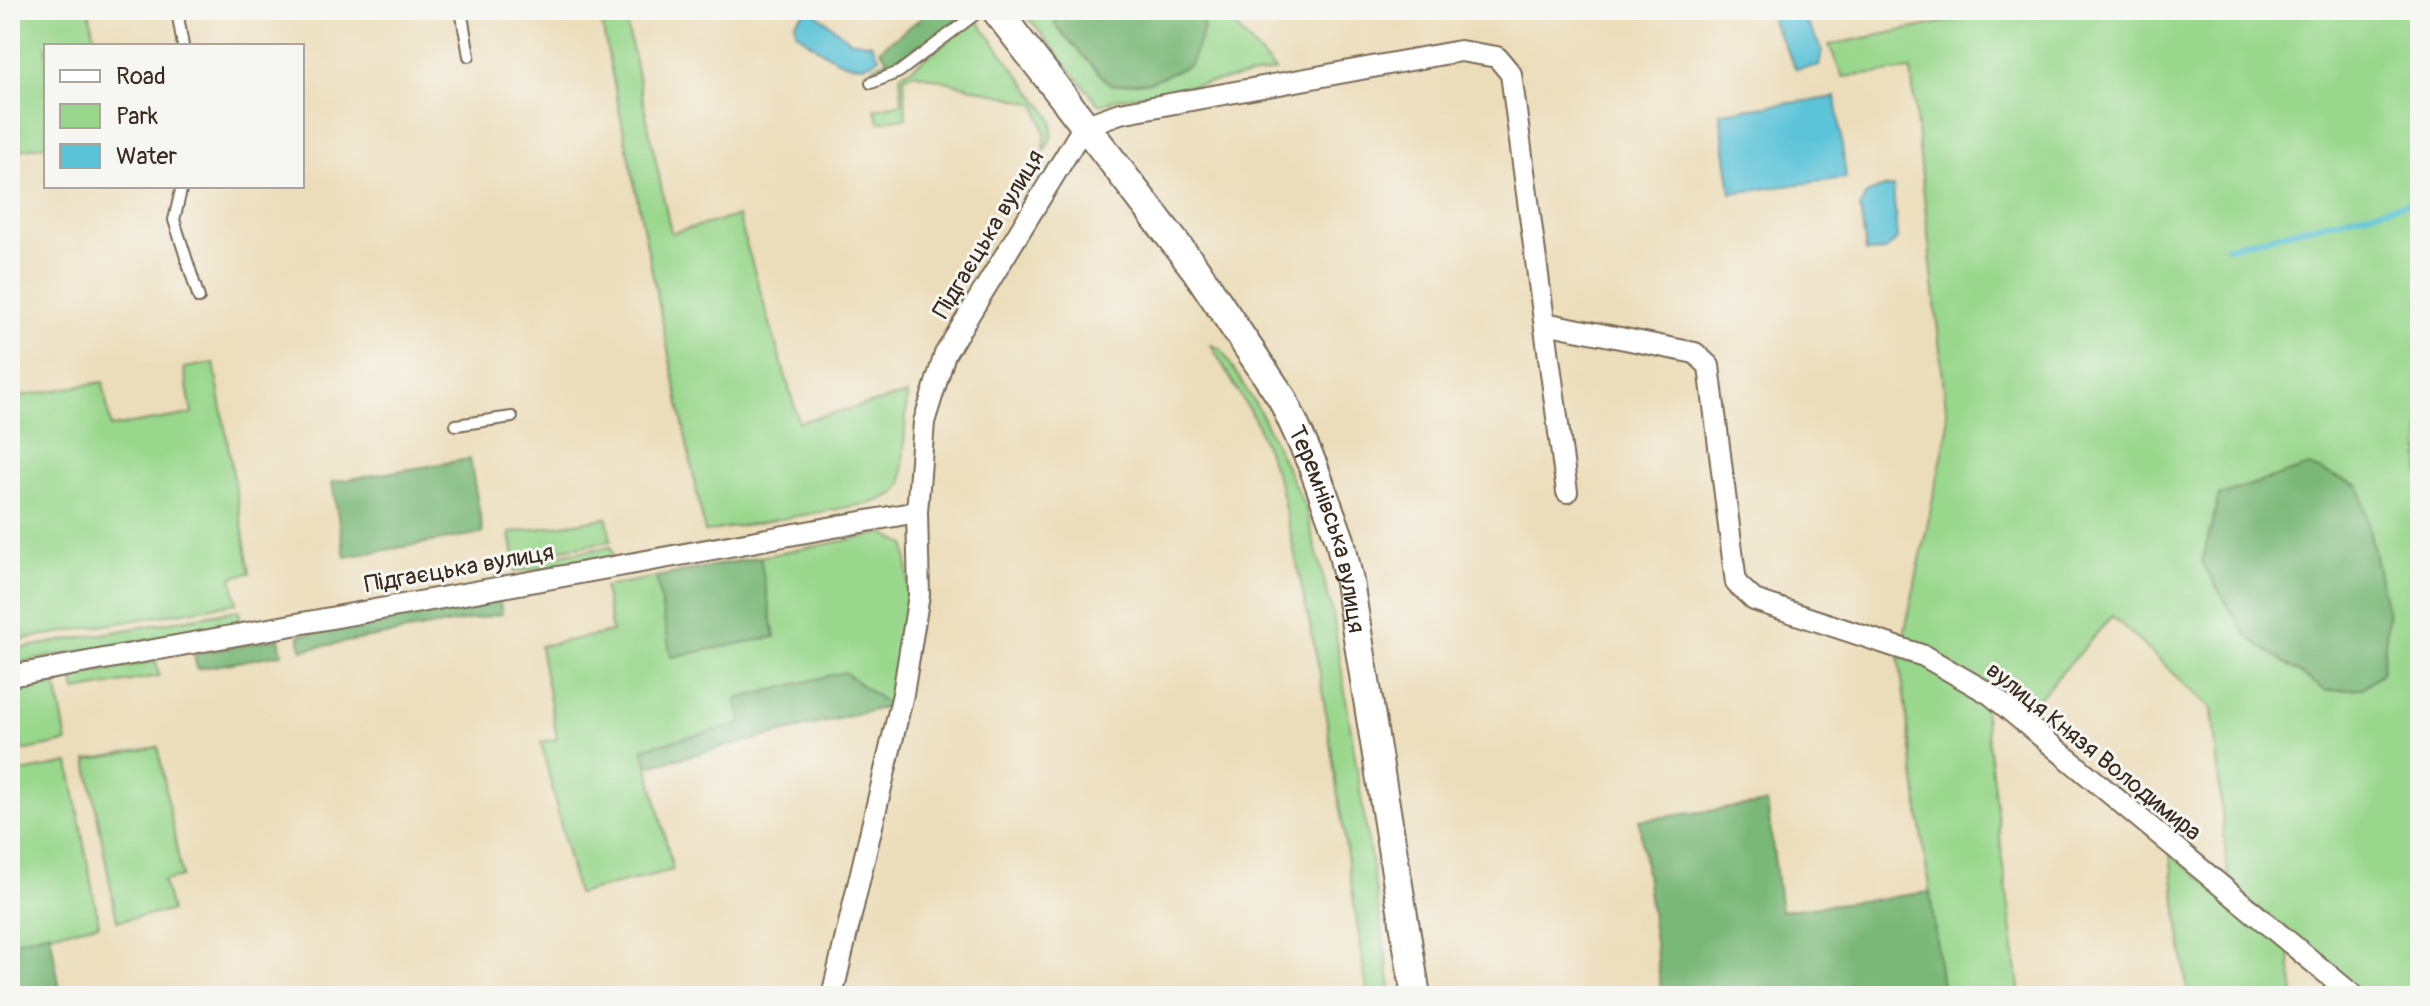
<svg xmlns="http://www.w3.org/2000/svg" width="2430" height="1006" font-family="Pangolin,sans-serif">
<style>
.green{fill:#99d78c;stroke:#6a8055;stroke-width:2}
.forest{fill:#7ab878;stroke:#5a714b;stroke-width:2}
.water{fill:#5bc3d8;stroke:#4b767b;stroke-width:2}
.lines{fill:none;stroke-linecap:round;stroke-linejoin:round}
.stream{stroke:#5bc3d8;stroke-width:6}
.lane-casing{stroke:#796955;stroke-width:14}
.street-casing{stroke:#796955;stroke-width:24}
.secondary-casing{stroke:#796955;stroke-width:32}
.lane{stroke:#fff;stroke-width:10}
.street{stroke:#fff;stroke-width:20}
.secondary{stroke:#fff;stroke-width:28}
.labels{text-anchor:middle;stroke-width:6;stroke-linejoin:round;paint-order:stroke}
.street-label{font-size:24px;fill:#3b2a1e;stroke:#f6f6f2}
</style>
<rect width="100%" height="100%" fill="#f6f6f2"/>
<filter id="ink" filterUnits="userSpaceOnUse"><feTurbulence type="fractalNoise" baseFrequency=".0125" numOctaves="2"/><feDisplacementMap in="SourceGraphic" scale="16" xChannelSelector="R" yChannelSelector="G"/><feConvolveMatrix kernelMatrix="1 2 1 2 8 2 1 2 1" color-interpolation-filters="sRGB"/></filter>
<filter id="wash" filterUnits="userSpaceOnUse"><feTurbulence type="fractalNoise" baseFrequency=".006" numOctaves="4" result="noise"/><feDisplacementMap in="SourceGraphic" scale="32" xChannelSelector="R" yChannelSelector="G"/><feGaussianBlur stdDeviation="1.8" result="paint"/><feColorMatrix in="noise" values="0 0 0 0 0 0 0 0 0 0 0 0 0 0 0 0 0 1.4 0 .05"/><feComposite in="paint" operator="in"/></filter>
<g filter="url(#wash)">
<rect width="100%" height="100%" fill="#ecddba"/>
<g class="green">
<path d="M 10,10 L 89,10 L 96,46 L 46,46 L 46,145 L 10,152 Z"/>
<path d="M 599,10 L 624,10 L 671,233 L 738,216 L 799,422 L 907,394 L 902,484 L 895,494 L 872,503 L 705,532 Z"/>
<path d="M 1022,10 L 1221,10 L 1275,71 L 1117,99 L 1099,105 Z"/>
<path d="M 2006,10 L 2420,10 L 2420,996 L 2366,996 L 2229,886 L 2212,709 L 2112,616 L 2025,714 L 1903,640 L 1948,428 L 1911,70 L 1843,77 L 1829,45 Z"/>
<path d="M 976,19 L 1051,117 C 1054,131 1052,140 1044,152 L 1045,133 L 1036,104 L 914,73 L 904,77 L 906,118 L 879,122 L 875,109 L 902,103 L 900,75 L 912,68 Z"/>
<path d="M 1211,345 L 1221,349 L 1259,410 L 1305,507 L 1333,615 L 1392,996 L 1368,996 L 1319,668 L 1280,485 L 1256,422 Z"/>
<path d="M 214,363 L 250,573 L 232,577 L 237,603 L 10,641 L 10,398 L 103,382 L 111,427 L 192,414 L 184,368 Z"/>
<path d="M 607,518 L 611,541 L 514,557 L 510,533 Z"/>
<path d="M 884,533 L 906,545 L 909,595 L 890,706 L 648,766 L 673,870 L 577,894 L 541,742 L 557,739 L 540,646 L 612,632 L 604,587 Z"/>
<path d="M 611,547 L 613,557 L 515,572 L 514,562 Z"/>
<path d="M 239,610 L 241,623 L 10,664 L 10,650 Z"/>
<path d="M 1899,657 L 1921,663 L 1983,701 L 2020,996 L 1943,996 Z"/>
<path d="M 156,661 L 159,676 L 75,691 L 72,676 Z"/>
<path d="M 55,679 L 67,742 L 22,751 L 10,687 Z"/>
<path d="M 158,747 L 182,877 L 163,881 L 171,911 L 117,921 L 87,760 Z"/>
<path d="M 69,763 L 99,924 L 10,942 L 10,774 Z"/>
<path d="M 2170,854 L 2289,950 L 2294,996 L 2188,996 Z"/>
</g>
<g class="forest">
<path d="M 932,10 L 963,10 L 966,14 L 901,64 L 867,77 L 865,72 L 888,60 L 880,49 Z"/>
<path d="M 1064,10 L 1199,10 L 1204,29 L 1190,65 L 1150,82 L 1110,85 L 1054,24 Z"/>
<path d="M 470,459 L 483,533 L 345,557 L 332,482 Z"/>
<path d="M 2309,466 L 2360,486 L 2388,616 L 2382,673 L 2362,688 L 2326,691 L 2247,637 L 2202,562 L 2219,495 Z"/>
<path d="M 760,557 L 775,637 L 671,657 L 656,577 Z"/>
<path d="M 499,599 L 502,614 L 302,650 L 299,635 Z"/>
<path d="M 279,638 L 282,654 L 197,669 L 194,654 Z"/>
<path d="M 844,672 L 890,706 L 647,766 L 643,748 L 742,724 L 736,699 Z"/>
<path d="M 1767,803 L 1781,911 L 1930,892 L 1943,996 L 1662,996 L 1639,820 Z"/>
<path d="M 50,932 L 61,996 L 10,996 L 10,942 Z"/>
</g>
<g class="water">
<path d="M 808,10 L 812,10 L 849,40 L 872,44 L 879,57 C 854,81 816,47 796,32 L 795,22 Z"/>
<path d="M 1766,10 L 1800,10 L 1822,50 L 1819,66 L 1796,69 Z"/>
<path d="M 1836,97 L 1846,178 L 1731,193 L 1720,112 Z"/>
<path d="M 1893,187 L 1897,239 L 1885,251 L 1866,252 L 1860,207 L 1866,194 L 1881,188 Z"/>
</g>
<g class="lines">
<path class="stream" d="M 2227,247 L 2420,200"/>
</g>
</g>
<g filter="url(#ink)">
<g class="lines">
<g class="lane-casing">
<g id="lane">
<path d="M 177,10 L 183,46"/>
<path d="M 461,10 L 469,56"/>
<path d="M 871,83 L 899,72 L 981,10"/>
<path d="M 182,186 L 174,220 L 199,298"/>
<path d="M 456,425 L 512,417"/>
</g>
</g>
<g class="street-casing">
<g id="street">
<path d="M 1545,323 L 1695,353 L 1709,366 L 1736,583 L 1754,600 L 1924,656 L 1990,694 L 2354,996"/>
<path d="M 10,676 L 917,512"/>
<path d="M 832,996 L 903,694 L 919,595 L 917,512 L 924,422 L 945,354 L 1084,126 L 1120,113 L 1460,51 L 1497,57 L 1511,74 L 1567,492"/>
</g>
</g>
<g class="secondary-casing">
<g id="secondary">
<path id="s1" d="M 996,10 L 1196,270 L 1282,398 L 1313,466 L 1340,540 L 1349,582 L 1416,996"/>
</g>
</g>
<use href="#lane" class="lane"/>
<use href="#street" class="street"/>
<use href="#secondary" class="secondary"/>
</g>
</g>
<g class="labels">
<g class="street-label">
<text transform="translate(988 234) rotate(-59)" y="8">Підгаєцька вулиця</text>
<text dy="8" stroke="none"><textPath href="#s1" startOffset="622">Теремнівська вулиця</textPath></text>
<text transform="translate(459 568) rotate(-10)" y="8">Підгаєцька вулиця</text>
<text transform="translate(2094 751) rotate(39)" y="8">вулиця Князя Володимира</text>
</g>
</g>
<rect width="2430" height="1006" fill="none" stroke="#f6f6f2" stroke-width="40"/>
<rect x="44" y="44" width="260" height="144" fill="#f6f6f2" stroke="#aba49d" stroke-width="2"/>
<rect x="60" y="70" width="40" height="12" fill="#ffffff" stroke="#aba49d" stroke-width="2"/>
<text x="116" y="84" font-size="24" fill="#3b2a1e">Road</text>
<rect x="60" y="104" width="40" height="24" fill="#99d78c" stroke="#aba49d" stroke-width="2"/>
<text x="116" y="124" font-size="24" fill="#3b2a1e">Park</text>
<rect x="60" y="144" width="40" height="24" fill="#5bc3d8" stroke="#aba49d" stroke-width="2"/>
<text x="116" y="164" font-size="24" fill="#3b2a1e">Water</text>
</svg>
